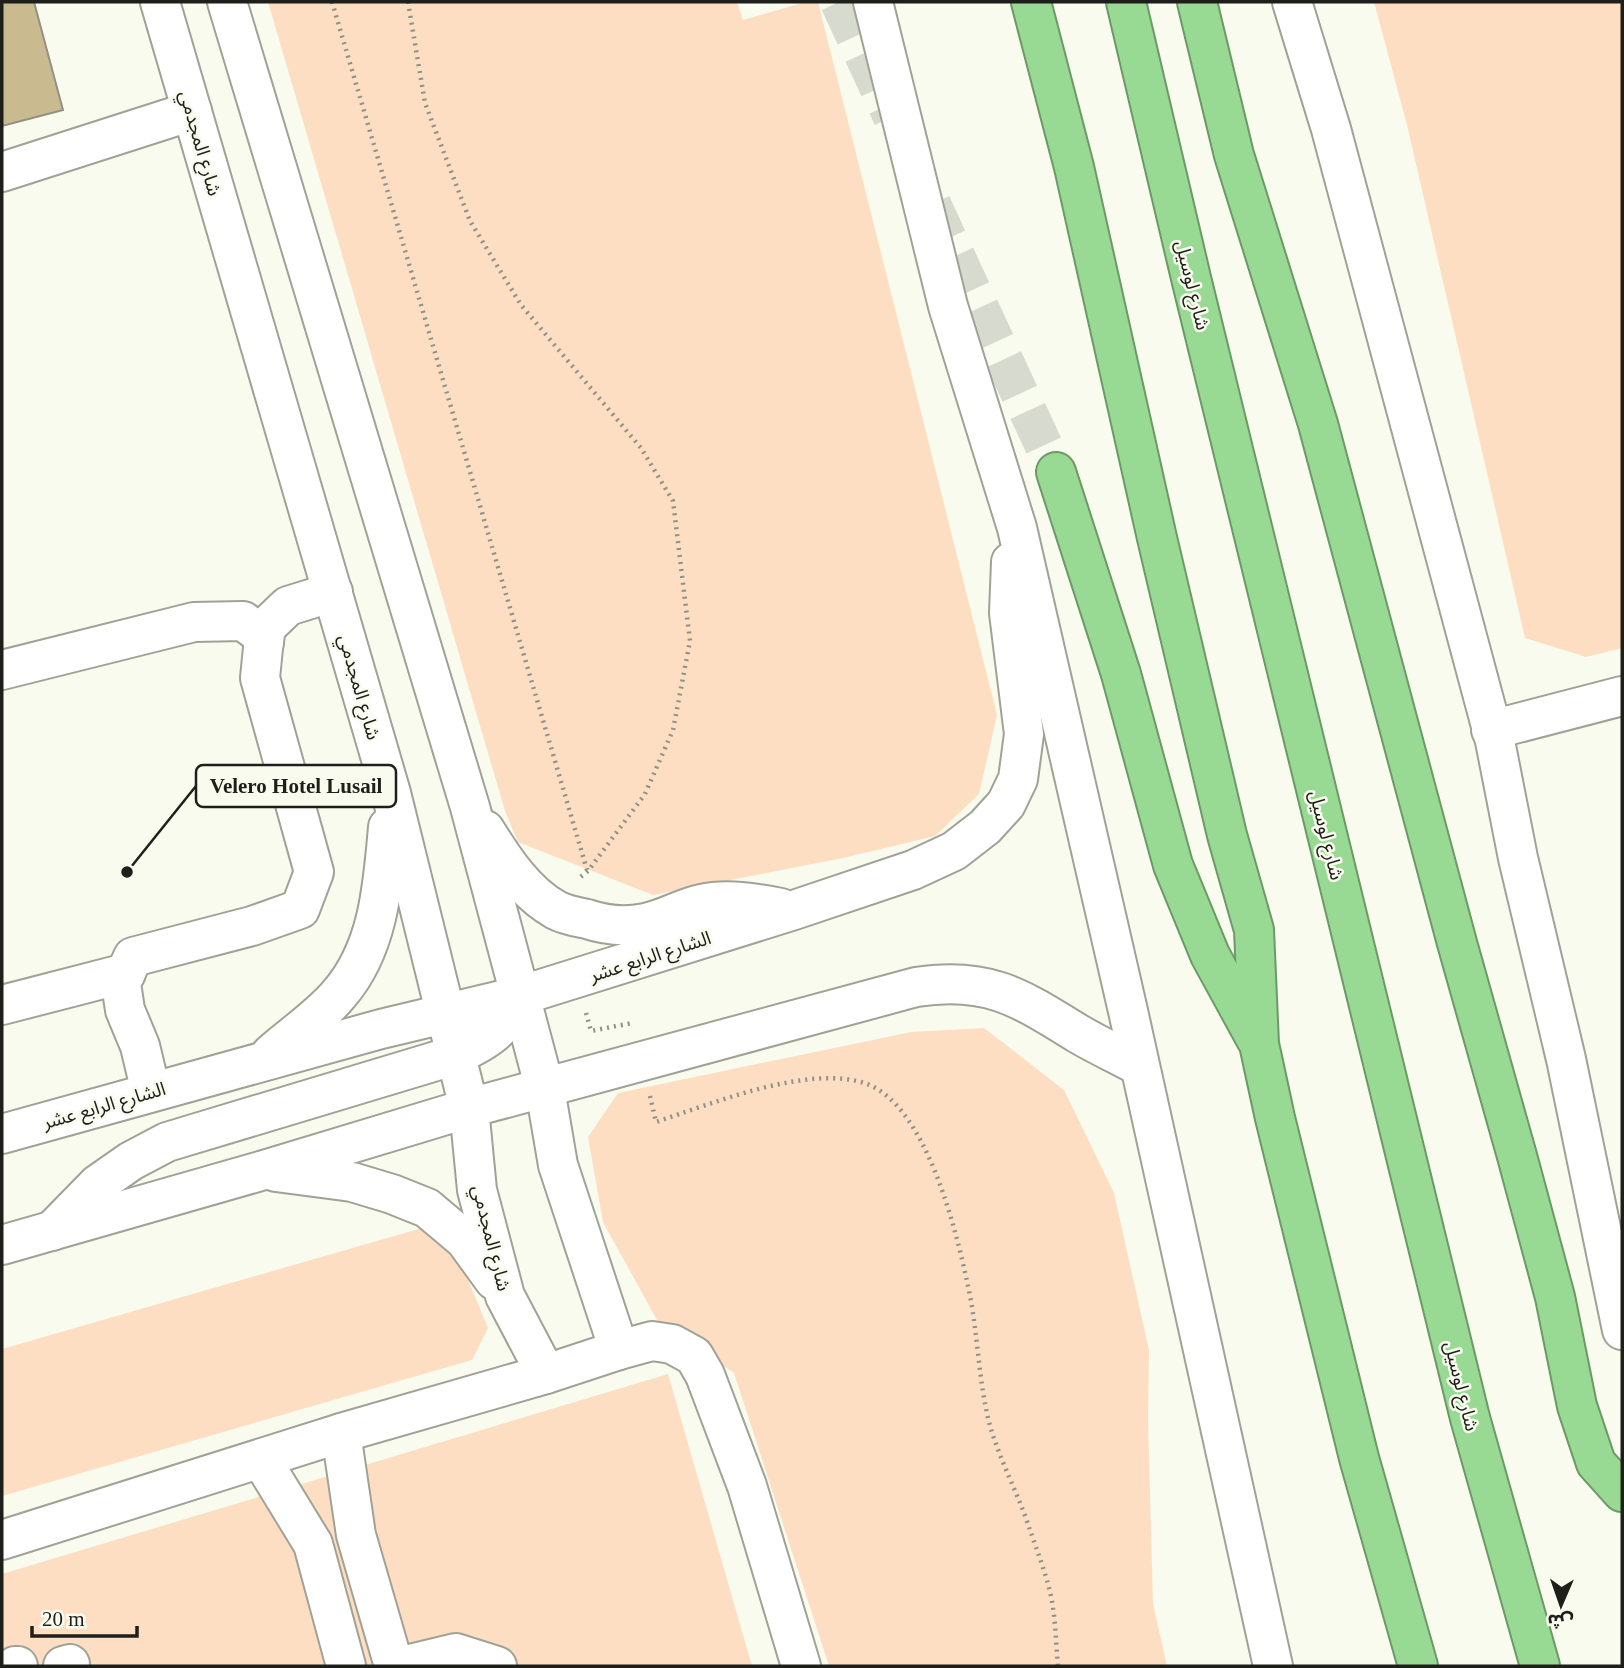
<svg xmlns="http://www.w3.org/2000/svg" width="1624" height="1668" font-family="'Times New Roman','Noto Sans Arabic',serif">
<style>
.green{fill:#fddec2}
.building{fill:#c9ba90;stroke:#949084;stroke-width:2}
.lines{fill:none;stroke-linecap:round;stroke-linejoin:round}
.highway-tunnel{stroke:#d7dace;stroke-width:38;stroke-dasharray:38 19;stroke-linecap:butt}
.minor-casing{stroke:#a0a296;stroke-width:42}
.highway-casing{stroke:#6d9969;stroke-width:42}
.path{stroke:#8f9189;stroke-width:4.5;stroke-dasharray:2 5;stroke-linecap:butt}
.minor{stroke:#fff;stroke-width:38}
.highway{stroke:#98da93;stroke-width:38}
.labels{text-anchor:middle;stroke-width:5;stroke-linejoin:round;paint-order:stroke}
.street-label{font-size:19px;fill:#1e1f1b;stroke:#f8fbee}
.leader{fill:none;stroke:#1e1f1b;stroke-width:2.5}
.callout-dot{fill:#1e1f1b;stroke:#f8fbee;stroke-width:2.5}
.callout{fill:#f8fbee;stroke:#1e1f1b;stroke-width:2.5}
.callout-label{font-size:21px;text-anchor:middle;font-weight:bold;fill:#1e1f1b}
</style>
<rect width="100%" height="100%" fill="#f8fbee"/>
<g class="green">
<path d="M 268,2 L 737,2 L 743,20 L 806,2 L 818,2 L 997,715 L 979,794 L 935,836 L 843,858 L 653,895 L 518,842 L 505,811 Z"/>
<path d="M 1374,2 L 1622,2 L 1622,648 L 1586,657 L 1525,638 L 1407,125 Z"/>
<path d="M 984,1028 L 1064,1090 L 1114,1193 L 1149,1350 L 1148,1418 L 1153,1604 L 1167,1666 L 829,1666 L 734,1373 L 657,1320 L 603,1222 L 588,1137 L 618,1093 L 911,1032 Z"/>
<path d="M 429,1226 L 458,1256 L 488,1328 L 472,1360 L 2,1496 L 2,1349 Z"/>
<path d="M 668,1374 L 752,1666 L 2,1666 L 2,1574 Z"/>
</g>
<path class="building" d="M 2,2 L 34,2 L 63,110 L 2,126 Z"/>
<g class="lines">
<g class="highway-tunnel">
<path d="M 839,2 L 892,117"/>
<path d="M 932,204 L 1056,472"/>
</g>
<g class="minor-casing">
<g id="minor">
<path d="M 160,2 L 391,793 L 469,1108 L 477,1190 L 505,1296 L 546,1374"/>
<path d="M 227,2 L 470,807 L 545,1089 L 558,1165 L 619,1350"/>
<path d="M 873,2 L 948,306 L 1017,528 L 1128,1011 L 1273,1666"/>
<path d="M 1292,2 L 1331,129 L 1495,741 L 1518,858 L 1566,1059 L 1622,1330"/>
<path d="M 2,172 L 192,111"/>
<path d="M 2,670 L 194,622 L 243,621 L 258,632 L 264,642"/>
<path d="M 1491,730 L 1622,696"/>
<path d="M 485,830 C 503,859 525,893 556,910 C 565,915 577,917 587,919 C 605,925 626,927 645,923 C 665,919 682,908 701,904 C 728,898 755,903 781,908"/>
<path d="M 2,1005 L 126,973"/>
<path d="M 271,1054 C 292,1035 321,1016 339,994 C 379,948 383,885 388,827"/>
<path d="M 151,1092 L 140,1046 L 125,1010 L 121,983 L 133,957 L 252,926 L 300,909 L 314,872 L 260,678 L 263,648 L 266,627 L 288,606 L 333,592"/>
<path d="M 2,1134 L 381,1029 L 519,996 L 794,910 L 913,870 L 954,851 L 985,827 L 1006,804 L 1018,779 L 1024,734 L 1009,613 L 1011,562"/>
<path d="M 276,1172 L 352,1182 L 392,1194 L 427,1208 L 465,1240 L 494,1280"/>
<path d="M 52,1231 L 98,1184 L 131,1161 L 167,1142 L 456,1055 C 489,1040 504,1030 519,996"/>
<path d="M 2,1245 L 264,1170 L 469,1108 L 916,987 C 987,976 1019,997 1077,1033 C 1097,1045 1119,1055 1139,1066"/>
<path d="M 341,1433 L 356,1535 L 394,1666"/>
<path d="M 261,1459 L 313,1544 L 346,1666"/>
<path d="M 2,1540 L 341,1433 L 546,1374 L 619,1350 L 652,1341 L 672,1344 L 694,1356 L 705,1375 L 747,1486 L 801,1666"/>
<path d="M 15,1666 L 18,1666"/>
<path d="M 63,1666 L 70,1664"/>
<path d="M 402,1666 L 456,1653 L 497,1666"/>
</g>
</g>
<g class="highway-casing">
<g id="highway">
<path d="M 1031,2 L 1074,167 L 1157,538 L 1227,835 L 1254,930 L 1259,1044 L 1275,1118 L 1359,1458 L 1418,1666"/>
<path d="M 1126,2 L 1191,278 L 1470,1418 L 1540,1666"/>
<path d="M 1197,2 L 1234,155 L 1318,424 L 1457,943 L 1517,1156 L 1555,1297 L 1577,1406 L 1596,1463 L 1622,1492"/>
<path d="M 1056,472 L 1121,674 L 1173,865 L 1210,955 L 1256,1039"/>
</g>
</g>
<g class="path">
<path d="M 332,2 L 587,870"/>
<path d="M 408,2 L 425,103 L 470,221 L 521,305 L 641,448 L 673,501 L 690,641 L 673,730 L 645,794 L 588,871 L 578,879"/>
<path d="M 586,1013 L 591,1031 L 632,1023"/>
<path d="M 650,1096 L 656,1122 C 711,1104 811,1063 867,1084 C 926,1106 956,1229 968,1286 C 978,1331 978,1378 989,1422 C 999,1459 1017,1491 1029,1527 C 1037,1551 1050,1583 1053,1608 C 1056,1627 1056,1647 1058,1666"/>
</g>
<use href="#minor" class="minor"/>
<use href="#highway" class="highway"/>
</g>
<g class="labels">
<g class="street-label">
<text transform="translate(201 143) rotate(74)" y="7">شارع المجدمي</text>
<text transform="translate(1193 285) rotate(76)" y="7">شارع لوسيل</text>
<text transform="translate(360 687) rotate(74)" y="7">شارع المجدمي</text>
<text transform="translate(1327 835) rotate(76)" y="7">شارع لوسيل</text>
<text transform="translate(650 956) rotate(-18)" y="7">الشارع الرابع عشر</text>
<text transform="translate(104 1105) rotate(-16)" y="7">الشارع الرابع عشر</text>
<text transform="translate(492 1238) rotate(76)" y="7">شارع المجدمي</text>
<text transform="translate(1462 1386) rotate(76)" y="7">شارع لوسيل</text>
</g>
</g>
<path class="leader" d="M127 872L196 786"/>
<circle class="callout-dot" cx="127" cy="872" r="7"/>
<rect class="callout" x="196" y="765" width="200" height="42" rx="7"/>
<g class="callout-label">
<text x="296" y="793">Velero Hotel Lusail</text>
</g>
<rect width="1624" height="1668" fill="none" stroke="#1e1f1b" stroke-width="7"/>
<g transform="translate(1561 1605) rotate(182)" stroke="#f8fbee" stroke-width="5" paint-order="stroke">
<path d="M0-5L12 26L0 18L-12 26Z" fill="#1e1f1b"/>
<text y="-10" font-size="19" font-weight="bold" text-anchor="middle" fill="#1e1f1b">ش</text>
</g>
<path d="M32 1626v10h105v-10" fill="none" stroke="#1e1f1b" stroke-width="3.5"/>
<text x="42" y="1626" font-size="21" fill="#1e1f1b" stroke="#f8fbee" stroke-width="5" paint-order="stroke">20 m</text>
</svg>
